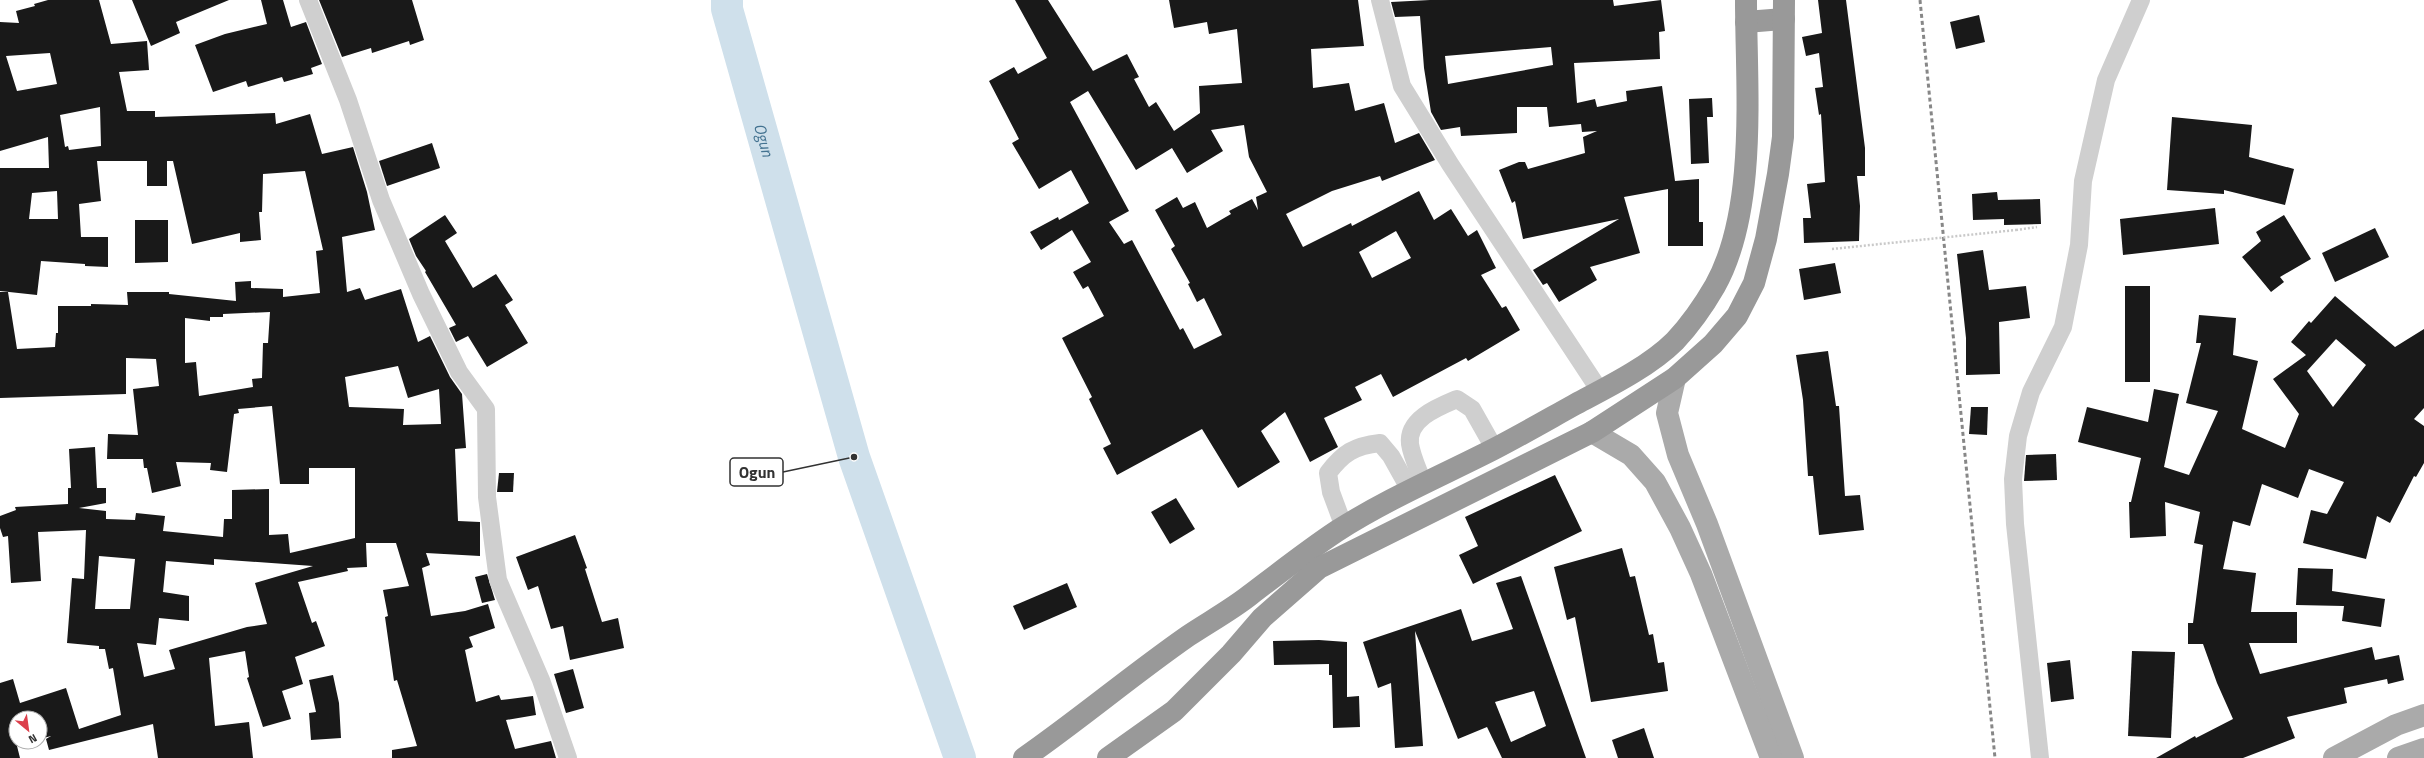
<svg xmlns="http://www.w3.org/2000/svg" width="2424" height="758" font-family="'Titillium Web',sans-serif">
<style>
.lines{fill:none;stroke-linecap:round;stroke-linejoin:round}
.river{stroke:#cfe0eb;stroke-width:32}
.building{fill:#191919;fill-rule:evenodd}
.path{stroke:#c9c9c9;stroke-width:2.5;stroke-dasharray:2 2;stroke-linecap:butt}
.minor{stroke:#cfcfcf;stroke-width:18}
.major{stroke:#aaa;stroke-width:22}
.highway{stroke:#999;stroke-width:22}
.rail{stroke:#878787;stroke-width:3;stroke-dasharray:4 3;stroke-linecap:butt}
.path-bridge{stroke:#c9c9c9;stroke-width:2.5;stroke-dasharray:2 2;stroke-linecap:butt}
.labels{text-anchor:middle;stroke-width:4;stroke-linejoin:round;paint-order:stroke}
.water-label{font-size:16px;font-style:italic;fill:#437290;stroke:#fff}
.leader{fill:none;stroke:#323232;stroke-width:1.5}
.callout-dot{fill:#323232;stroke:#fff;stroke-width:1.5}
.callout{fill:#fff;stroke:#323232;stroke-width:1.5}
.callout-label{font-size:16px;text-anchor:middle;font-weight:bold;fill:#323232}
</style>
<rect width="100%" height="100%" fill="#fff"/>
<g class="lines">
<path class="river" id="s1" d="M 727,0 L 727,9 L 854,457 L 960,758"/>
</g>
<g class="building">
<path d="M 48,0 L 99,0 L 111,44 L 147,41 L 149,70 L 119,72 L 127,111 L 155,111 L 155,117 L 275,113 L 276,124 L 310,114 L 322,154 L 353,147 L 367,192 L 375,230 L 342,237 L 347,292 L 360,288 L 365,300 L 401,289 L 418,342 L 430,336 L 450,377 L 462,394 L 466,448 L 455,449 L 458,521 L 480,522 L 480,556 L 426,553 L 430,565 L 422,568 L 431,616 L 465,611 L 488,604 L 495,628 L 469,637 L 473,647 L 465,650 L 476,702 L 499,695 L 501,700 L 533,696 L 536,715 L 506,720 L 515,749 L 551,741 L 556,758 L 392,758 L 392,750 L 417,746 L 397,680 L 394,681 L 385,617 L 388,616 L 383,590 L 409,586 L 396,543 L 366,543 L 367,567 L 347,568 L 348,571 L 298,582 L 312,623 L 316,621 L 325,646 L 295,657 L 303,684 L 282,691 L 291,719 L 263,727 L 247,678 L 249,677 L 245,651 L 209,658 L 215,726 L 249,722 L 253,758 L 158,758 L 153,724 L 49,750 L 46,739 L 51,736 L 40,739 L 40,718 L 16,718 L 16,742 L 31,742 L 17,746 L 20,758 L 0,758 L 0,683 L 13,679 L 20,703 L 66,688 L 79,729 L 121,715 L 113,668 L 109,669 L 105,649 L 99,649 L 99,646 L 67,643 L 72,578 L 84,579 L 86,530 L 38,532 L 41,581 L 11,583 L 8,536 L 3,537 L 0,528 L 0,516 L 16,510 L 15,507 L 68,504 L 68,488 L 71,488 L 69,449 L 95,447 L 97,488 L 106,488 L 106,503 L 79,508 L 106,511 L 106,519 L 135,520 L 136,513 L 165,516 L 163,531 L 223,537 L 224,519 L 232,519 L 232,490 L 269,489 L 269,535 L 288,534 L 290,553 L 355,538 L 355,468 L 309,468 L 309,484 L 280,484 L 272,406 L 238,409 L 239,413 L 234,414 L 227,472 L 210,470 L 211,463 L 176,462 L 181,486 L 152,493 L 147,468 L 144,468 L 143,459 L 107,459 L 108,434 L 138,435 L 133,389 L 159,386 L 156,359 L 126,358 L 126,394 L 0,398 L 0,292 L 8,292 L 17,349 L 55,347 L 56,333 L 58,333 L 58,306 L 91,306 L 91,304 L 128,305 L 127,292 L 169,292 L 169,294 L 236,301 L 235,282 L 251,281 L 251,288 L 283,289 L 283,297 L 320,293 L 316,251 L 323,250 L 305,171 L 263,174 L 262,212 L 259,212 L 261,240 L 240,242 L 240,233 L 192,244 L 173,161 L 167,161 L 167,186 L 147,186 L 147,161 L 97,161 L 101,201 L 79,204 L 81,237 L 108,237 L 108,267 L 85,266 L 85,264 L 41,261 L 37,295 L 0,291 L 0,168 L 49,168 L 48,137 L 0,151 L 0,22 L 19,23 L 16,11 L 35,6 L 34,4 ZM 50,53 L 57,84 L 17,91 L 6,56 ZM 100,107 L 101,146 L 69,150 L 68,146 L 65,147 L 60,115 ZM 57,191 L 58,219 L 29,219 L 32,193 ZM 270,312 L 268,343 L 263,343 L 262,378 L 252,379 L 253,387 L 199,396 L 196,362 L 185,363 L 185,318 L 210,321 L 210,317 L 223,317 L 223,314 ZM 398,366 L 408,398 L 439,389 L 441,424 L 403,425 L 404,409 L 349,407 L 345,377 ZM 99,556 L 135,559 L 130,609 L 95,609 ZM 214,559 L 313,566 L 255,583 L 267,624 L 247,627 L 169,650 L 175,669 L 144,677 L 137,643 L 156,645 L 159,618 L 189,621 L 189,596 L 163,592 L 166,561 L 214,565 Z"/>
<path d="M 132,0 L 229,0 L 176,22 L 180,33 L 151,46 Z"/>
<path d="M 261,0 L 283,0 L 291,27 L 306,22 L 322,64 L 311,68 L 313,74 L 284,82 L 282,77 L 248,87 L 246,81 L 213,92 L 195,45 L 225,34 L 267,24 Z"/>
<path d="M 319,0 L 412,0 L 424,40 L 410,45 L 409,41 L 372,53 L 371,48 L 342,57 Z"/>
<path d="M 1015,0 L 1048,0 L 1093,71 L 1127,54 L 1139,77 L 1134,79 L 1149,107 L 1156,102 L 1174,131 L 1200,113 L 1199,86 L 1242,83 L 1237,29 L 1209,34 L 1207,22 L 1174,28 L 1169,0 L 1358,0 L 1364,46 L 1311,49 L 1313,88 L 1349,83 L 1355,111 L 1384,103 L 1395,143 L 1419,133 L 1435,160 L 1382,181 L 1380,176 L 1332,191 L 1286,214 L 1303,247 L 1351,223 L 1352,226 L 1419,191 L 1434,220 L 1451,209 L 1468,236 L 1477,230 L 1496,268 L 1481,275 L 1502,308 L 1506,306 L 1520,330 L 1468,361 L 1466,358 L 1393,397 L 1381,374 L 1355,387 L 1362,400 L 1324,418 L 1338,447 L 1310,462 L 1285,412 L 1261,431 L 1280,462 L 1238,488 L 1202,429 L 1117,475 L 1103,448 L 1111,444 L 1089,399 L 1092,397 L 1062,338 L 1104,316 L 1088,286 L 1083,289 L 1073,272 L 1091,262 L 1072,230 L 1041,250 L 1030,232 L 1058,217 L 1059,220 L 1089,203 L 1071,170 L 1039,189 L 1012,143 L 1019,139 L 989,81 L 1014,67 L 1018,74 L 1047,58 ZM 1088,91 L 1136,170 L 1172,148 L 1187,173 L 1223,151 L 1211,130 L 1244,125 L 1249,157 L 1267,192 L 1256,197 L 1258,210 L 1252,199 L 1229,211 L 1231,214 L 1207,228 L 1195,202 L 1183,208 L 1177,197 L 1155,210 L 1175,246 L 1171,249 L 1190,283 L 1188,284 L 1197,302 L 1204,298 L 1222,335 L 1194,349 L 1183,328 L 1180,330 L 1132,240 L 1124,244 L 1109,222 L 1129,211 L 1070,102 ZM 1396,231 L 1411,258 L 1372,278 L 1359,252 Z"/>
<path d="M 1430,0 L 1613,0 L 1614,6 L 1661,0 L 1665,31 L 1659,32 L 1660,59 L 1574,63 L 1577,103 L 1595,99 L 1597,107 L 1627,101 L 1626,91 L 1662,86 L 1675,181 L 1699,179 L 1699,222 L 1703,222 L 1703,246 L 1668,246 L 1668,189 L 1624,197 L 1640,253 L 1590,267 L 1597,280 L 1559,302 L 1547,283 L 1543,285 L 1533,270 L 1619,219 L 1523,239 L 1515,201 L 1512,203 L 1499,170 L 1519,162 L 1525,162 L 1528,169 L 1585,153 L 1583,137 L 1597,131 L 1582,132 L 1581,124 L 1549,127 L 1547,107 L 1517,107 L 1517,133 L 1461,136 L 1460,127 L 1441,130 L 1431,112 L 1424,68 L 1420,16 L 1395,17 L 1391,2 ZM 1551,47 L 1553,65 L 1448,84 L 1445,56 Z"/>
<path d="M 1818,0 L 1846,0 L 1865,148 L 1865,176 L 1857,176 L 1860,206 L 1859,241 L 1804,243 L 1803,218 L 1811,218 L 1807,184 L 1825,182 L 1821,114 L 1819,115 L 1815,88 L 1823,87 L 1819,53 L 1806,56 L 1802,37 L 1822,33 Z"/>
<path d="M 1979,15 L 1985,42 L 1956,49 L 1950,22 Z"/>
<path d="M 1712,98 L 1713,117 L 1707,117 L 1709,163 L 1691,164 L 1689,99 Z"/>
<path d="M 2172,117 L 2252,125 L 2249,157 L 2294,169 L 2285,205 L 2224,190 L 2224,194 L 2167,190 Z"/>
<path d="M 432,143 L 440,168 L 387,186 L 379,161 Z"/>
<path d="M 1997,192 L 1998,200 L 2040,199 L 2041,224 L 2004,225 L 2004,219 L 1973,220 L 1972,194 Z"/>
<path d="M 2215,208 L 2219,244 L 2123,255 L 2120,219 Z"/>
<path d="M 445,215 L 457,233 L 445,241 L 473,288 L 496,274 L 513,300 L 505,305 L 528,343 L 487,367 L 468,336 L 456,342 L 449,328 L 456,325 L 425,272 L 426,271 L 416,256 L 409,239 Z"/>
<path d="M 2284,215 L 2311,259 L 2280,277 L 2284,282 L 2271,292 L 2242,257 L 2261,241 L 2256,232 Z"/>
<path d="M 135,220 L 168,220 L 168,262 L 135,263 Z"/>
<path d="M 2375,228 L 2389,257 L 2335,282 L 2322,253 Z"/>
<path d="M 1983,250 L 1989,290 L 2026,286 L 2030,318 L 1999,322 L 2000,374 L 1966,375 L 1966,338 L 1957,254 Z"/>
<path d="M 1835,263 L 1841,293 L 1804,300 L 1799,269 Z"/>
<rect x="2125" y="286" width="25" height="96"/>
<path d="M 2335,296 L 2395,347 L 2424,329 L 2424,408 L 2414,419 L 2424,426 L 2424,463 L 2416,477 L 2414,476 L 2390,523 L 2377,516 L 2366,559 L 2303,543 L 2311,510 L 2327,514 L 2344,482 L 2309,469 L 2298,498 L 2262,484 L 2250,526 L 2233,521 L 2223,569 L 2256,573 L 2251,612 L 2297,612 L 2297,643 L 2249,643 L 2260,674 L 2372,647 L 2375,660 L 2399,655 L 2404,680 L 2388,684 L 2387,679 L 2344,688 L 2347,703 L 2287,717 L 2295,738 L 2243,758 L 2156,758 L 2195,736 L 2196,738 L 2233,719 L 2217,683 L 2203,644 L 2188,644 L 2188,623 L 2193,623 L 2203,545 L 2194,543 L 2200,512 L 2165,502 L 2166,536 L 2130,538 L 2129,502 L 2131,502 L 2141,458 L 2078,442 L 2087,407 L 2148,422 L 2154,389 L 2179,394 L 2164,467 L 2189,475 L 2218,411 L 2186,403 L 2201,343 L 2196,343 L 2199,315 L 2236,318 L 2233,355 L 2258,361 L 2242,429 L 2285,448 L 2299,414 L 2273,379 L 2306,355 L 2291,342 L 2309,321 L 2311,323 ZM 2336,339 L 2366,365 L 2333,407 L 2307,371 Z"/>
<path d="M 1828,351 L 1836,406 L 1839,406 L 1845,496 L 1860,495 L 1864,530 L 1819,535 L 1813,476 L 1808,476 L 1803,400 L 1796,355 Z"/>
<path d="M 1971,407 L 1988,407 L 1987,435 L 1969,434 Z"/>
<path d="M 2056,454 L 2057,480 L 2024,481 L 2026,455 Z"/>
<path d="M 499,473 L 514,473 L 513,492 L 497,492 Z"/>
<path d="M 1555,475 L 1582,531 L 1473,584 L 1459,555 L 1478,546 L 1465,517 Z"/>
<path d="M 1176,498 L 1195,529 L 1170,544 L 1151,512 Z"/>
<path d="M 575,535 L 587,568 L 585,569 L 602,622 L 618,618 L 624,648 L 570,660 L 563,626 L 551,629 L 538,586 L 528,590 L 516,557 Z"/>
<path d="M 1622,548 L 1630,577 L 1635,576 L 1649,635 L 1653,634 L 1658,663 L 1664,662 L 1668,691 L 1591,702 L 1575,617 L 1567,620 L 1554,567 Z"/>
<path d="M 2298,568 L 2333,569 L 2332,591 L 2385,599 L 2381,627 L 2342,621 L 2344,606 L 2296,605 Z"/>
<path d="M 487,574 L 495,600 L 482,603 L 475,577 Z"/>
<path d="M 1521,576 L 1586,758 L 1502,758 L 1487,727 L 1458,739 L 1415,631 L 1423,746 L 1395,748 L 1391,683 L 1378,688 L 1363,642 L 1461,609 L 1472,641 L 1513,629 L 1496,583 ZM 1534,691 L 1546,726 L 1511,742 L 1495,702 Z"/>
<path d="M 1067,583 L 1077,607 L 1024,630 L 1013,606 Z"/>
<path d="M 1319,640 L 1347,642 L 1347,697 L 1359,696 L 1360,727 L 1333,728 L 1332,675 L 1329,675 L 1329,664 L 1274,665 L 1273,641 Z"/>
<path d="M 2132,651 L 2175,652 L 2171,738 L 2128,736 Z"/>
<path d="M 2070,660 L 2074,699 L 2051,702 L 2047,663 Z"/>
<path d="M 573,669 L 584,708 L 566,713 L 554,674 Z"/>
<path d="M 333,675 L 339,703 L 341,738 L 311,740 L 309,713 L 316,712 L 309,680 Z"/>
<path d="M 1644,728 L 1654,758 L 1618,758 L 1612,740 Z"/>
</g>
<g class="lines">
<path class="path" d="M 2016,230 L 2037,227"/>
<g class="minor">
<path d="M 308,0 L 348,100 L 381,200 L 421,294 L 459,372 L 486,409 L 487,497 L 498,580 L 541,680 L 568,758"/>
<path d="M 1380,0 L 1402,86 L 1450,164 L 1600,391"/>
<path d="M 1423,483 C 1419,471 1412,457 1410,444 C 1407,419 1438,407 1457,399 L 1472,409 L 1494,448"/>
<path d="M 1344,527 L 1331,492 L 1328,473 C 1343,453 1354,446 1380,443 L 1391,456 L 1410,490"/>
<path d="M 2040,758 L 2015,524 L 2013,479 L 2018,436 L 2031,392 L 2063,327 L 2079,245 L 2083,181 L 2106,80 L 2141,0"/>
</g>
<g class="major">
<path d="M 1675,378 L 1667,413 L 1678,455 L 1707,524 L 1793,758"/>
<path d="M 1592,432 L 1631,455 L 1655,482 L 1680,528 L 1701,574 L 1771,758"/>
<path d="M 2334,758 L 2396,725 L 2424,715"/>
<path d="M 2398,758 L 2424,749"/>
</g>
<g class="highway">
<path d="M 1746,22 L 1784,19"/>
<path d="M 1024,758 C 1080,719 1132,675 1188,636 C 1209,622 1231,610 1250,595 C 1279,573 1307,551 1337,531 C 1387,499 1441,476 1494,449 C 1521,435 1547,420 1574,405 C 1606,388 1649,367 1675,341 C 1690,325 1704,305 1715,286 C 1758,209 1746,86 1746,0"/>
<path d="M 1108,758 L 1174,711 L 1231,654 L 1262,618 L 1319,568 L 1592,432 L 1675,378 L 1713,344 L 1737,316 L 1754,283 L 1766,239 L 1778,174 L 1783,137 L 1784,0"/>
</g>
<path class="rail" d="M 1920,0 L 1995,758"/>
<path class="path-bridge" d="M 1832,249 L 2016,230"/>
</g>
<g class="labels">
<g class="water-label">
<text dy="6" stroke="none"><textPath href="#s1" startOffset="145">Ogun</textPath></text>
</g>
</g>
<path class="leader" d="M854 457L783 472"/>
<circle class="callout-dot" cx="854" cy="457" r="4"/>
<rect class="callout" x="730" y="458" width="53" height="28" rx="4"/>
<g class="callout-label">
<text x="757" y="478">Ogun</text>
</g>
<g transform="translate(28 730) rotate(151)"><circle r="19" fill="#ffffff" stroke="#adadad"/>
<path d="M0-3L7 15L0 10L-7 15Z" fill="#dc404c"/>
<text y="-6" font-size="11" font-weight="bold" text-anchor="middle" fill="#323232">N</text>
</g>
</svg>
